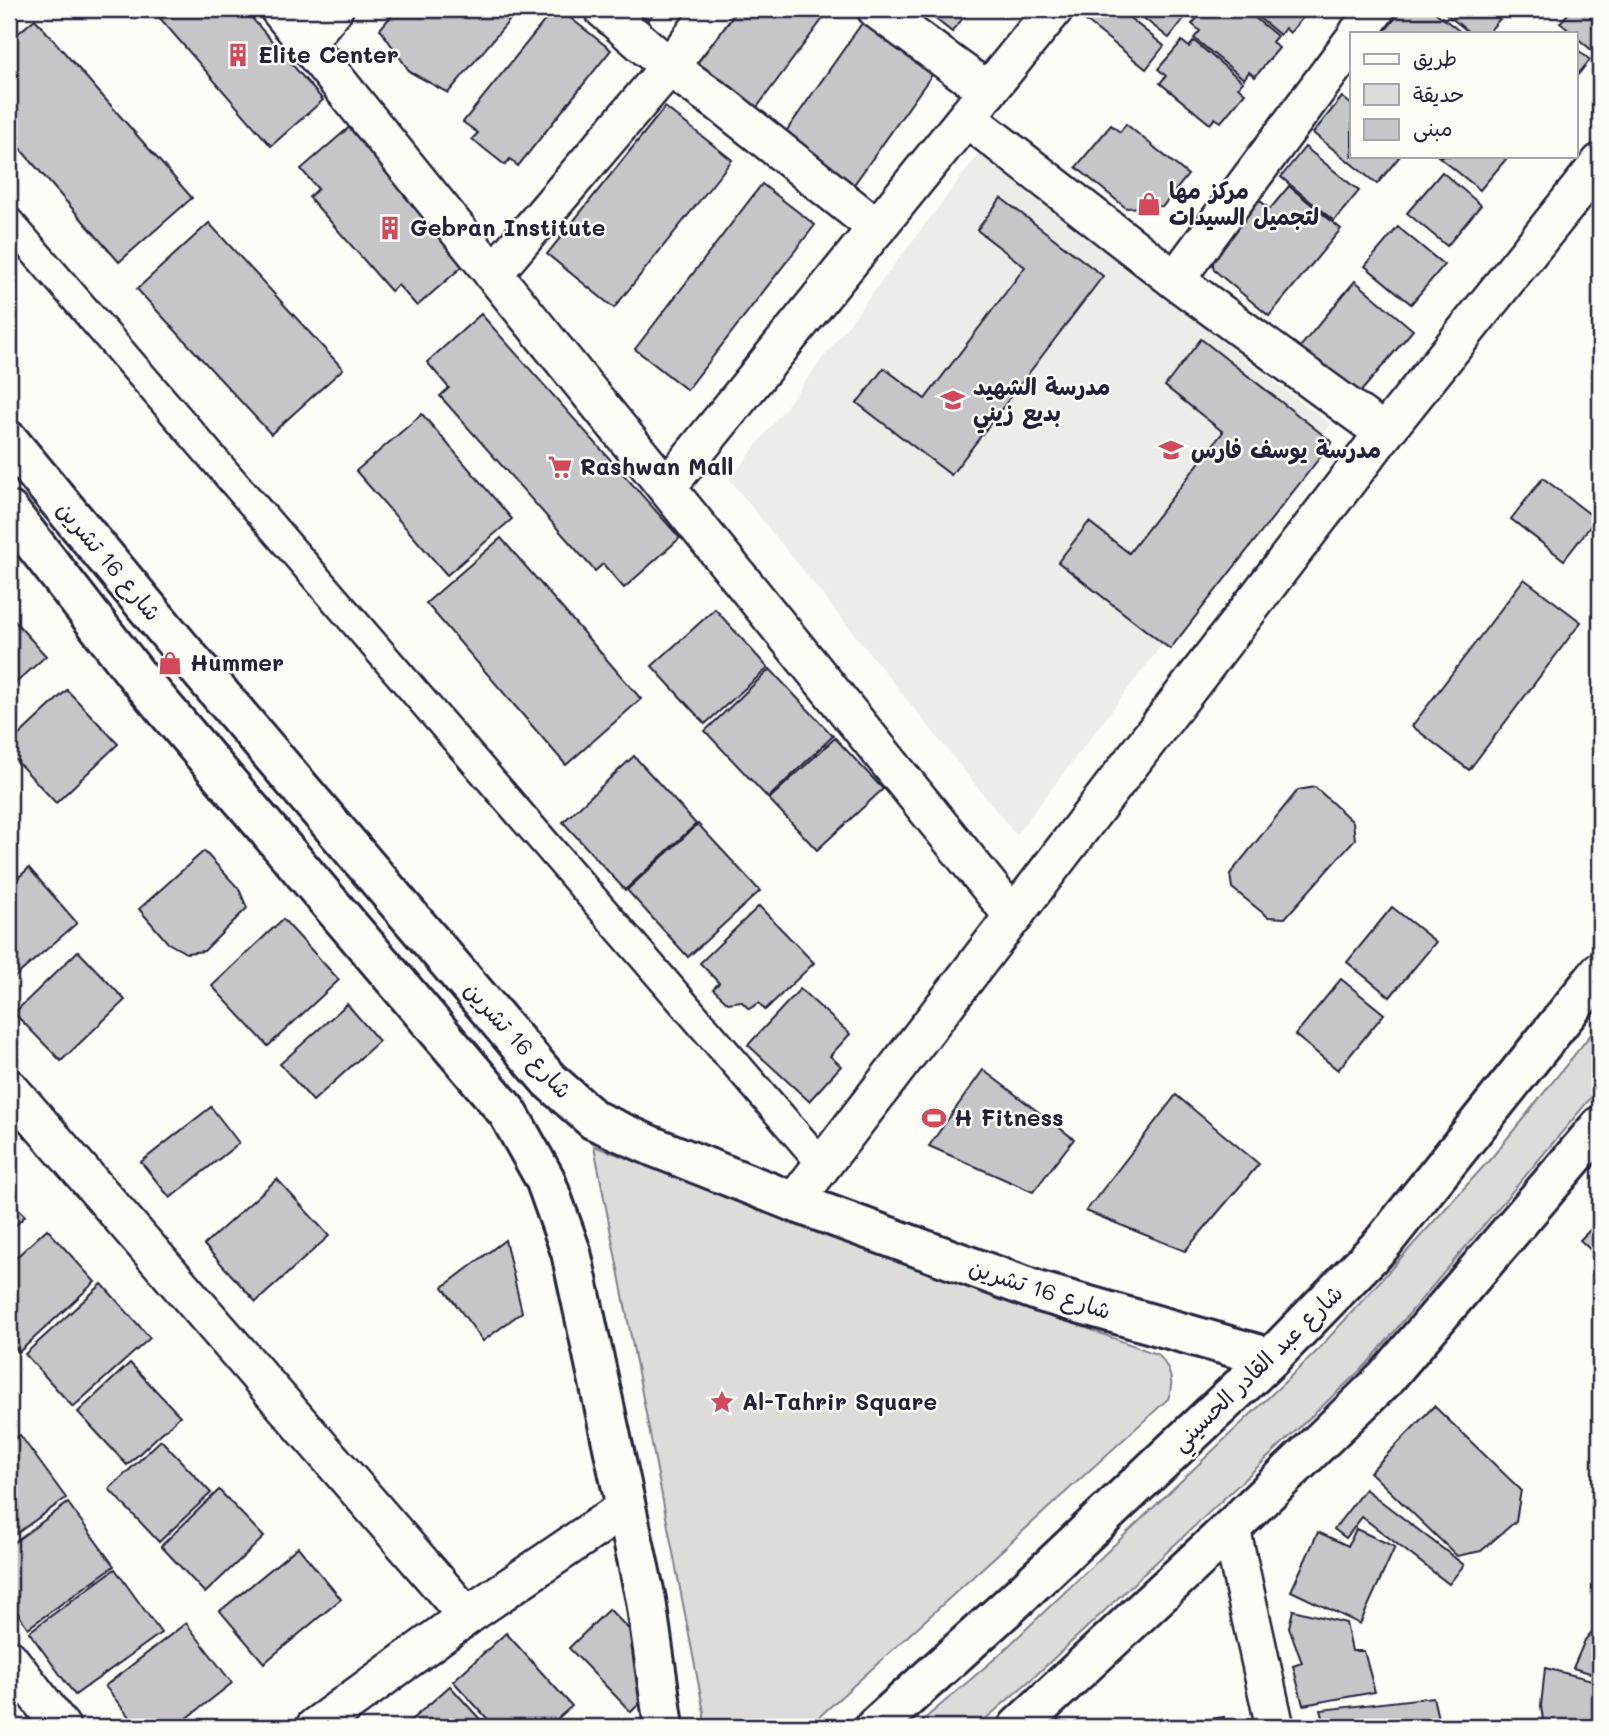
<svg xmlns="http://www.w3.org/2000/svg" width="1609" height="1736" font-family="Mali,'Playpen Sans Arabic',sans-serif">
<style>
.built{fill:#ecece9}
.green{fill:#dddcdb;stroke:#807f8b;stroke-width:2}
.building{fill:#c6c6c8;stroke:#22223b;stroke-width:2}
.lines{fill:none;stroke-linecap:round;stroke-linejoin:round}
.pedestrian-casing{stroke:#22223b;stroke-width:33}
.minor-casing{stroke:#22223b;stroke-width:42}
.tertiary-casing{stroke:#22223b;stroke-width:44}
.primary-casing{stroke:#22223b;stroke-width:44}
.pedestrian{stroke:#fdfcf7;stroke-width:28}
.minor{stroke:#fdfcf7;stroke-width:37}
.tertiary{stroke:#fdfcf7;stroke-width:38}
.primary{stroke:#fdfcf7;stroke-width:38}
.labels{text-anchor:middle;stroke-width:5;stroke-linejoin:round;paint-order:stroke}
.poi-label{font-size:23px;font-weight:bold;fill:#22223b;stroke:#fdfcf7;text-anchor:start}
.street-label{font-size:23px;fill:#22223b;stroke:#fdfcf7}
</style>
<rect width="100%" height="100%" fill="#fdfcf7"/>
<filter id="ink" filterUnits="userSpaceOnUse"><feTurbulence type="fractalNoise" baseFrequency=".0143" numOctaves="2"/><feDisplacementMap in="SourceGraphic" scale="14" xChannelSelector="R" yChannelSelector="G"/><feConvolveMatrix kernelMatrix="1 2 1 2 8 2 1 2 1" color-interpolation-filters="sRGB"/></filter>
<g filter="url(#ink)">
<path class="built" d="M 981,151 L 1154,284 L 1213,335 L 1331,424 L 1016,835 L 730,480 Z"/>
<g class="green">
<path d="M 1600,1023 L 1600,1087 L 1367,1364 L 1034,1677 L 976,1727 L 915,1727 L 998,1656 L 1315,1353 L 1493,1156 Z"/>
<path d="M 594,1146 L 1159,1355 C 1170,1369 1175,1382 1168,1399 L 808,1727 L 704,1727 L 704,1712 Z"/>
</g>
<g class="building">
<path d="M 152,9 L 244,9 L 323,100 L 271,146 Z"/>
<path d="M 397,9 L 519,9 L 448,93 L 410,72 L 380,29 Z"/>
<path d="M 554,9 L 559,9 L 611,50 L 518,166 L 510,159 L 505,165 L 472,139 L 478,133 L 463,122 Z"/>
<path d="M 631,9 L 658,9 L 646,22 Z"/>
<path d="M 730,9 L 830,9 L 752,114 L 688,66 Z"/>
<path d="M 923,9 L 970,9 L 952,32 Z"/>
<path d="M 1071,9 L 1119,9 L 1164,46 L 1146,69 Z"/>
<path d="M 1132,9 L 1177,9 L 1186,16 L 1169,38 Z"/>
<path d="M 1205,9 L 1244,9 L 1277,36 L 1272,42 L 1279,48 L 1255,77 L 1249,72 L 1244,79 L 1194,38 L 1200,31 L 1192,24 Z"/>
<path d="M 1248,9 L 1310,9 L 1290,33 L 1285,28 L 1280,35 Z"/>
<path d="M 1403,9 L 1431,9 L 1462,33 L 1383,33 Z"/>
<path d="M 1440,9 L 1508,9 L 1488,33 L 1470,33 Z"/>
<path d="M 1572,9 L 1600,9 L 1600,57 L 1576,37 L 1576,33 L 1572,33 L 1560,23 Z"/>
<path d="M 35,19 L 192,198 L 119,262 L 9,136 L 9,41 Z"/>
<path d="M 865,19 L 936,69 L 850,190 L 780,140 Z"/>
<path d="M 1182,41 L 1189,47 L 1194,41 L 1243,82 L 1238,87 L 1245,93 L 1221,122 L 1215,118 L 1210,124 L 1160,83 L 1166,76 L 1158,69 Z"/>
<path d="M 1576,48 L 1590,60 L 1576,77 Z"/>
<path d="M 1342,97 L 1352,105 L 1352,156 L 1400,156 L 1377,184 L 1313,133 Z"/>
<path d="M 665,107 L 732,160 L 614,308 L 547,254 Z"/>
<path d="M 353,124 L 471,259 L 417,306 L 398,285 L 391,291 L 309,197 L 318,189 L 301,169 Z"/>
<path d="M 1126,124 L 1188,175 L 1163,206 L 1126,208 L 1076,167 L 1111,125 L 1120,132 Z"/>
<path d="M 1305,147 L 1359,191 L 1334,221 L 1281,177 Z"/>
<path d="M 1438,156 L 1504,156 L 1507,158 L 1480,190 Z"/>
<path d="M 1442,172 L 1481,205 L 1447,246 L 1407,213 Z"/>
<path d="M 762,184 L 815,225 L 687,390 L 635,349 Z"/>
<path d="M 1289,186 L 1341,229 L 1269,316 L 1214,270 L 1210,247 L 1253,195 L 1270,209 Z"/>
<path d="M 1001,198 L 1103,276 L 951,475 L 857,403 L 884,368 L 925,399 L 1025,267 L 977,230 Z"/>
<path d="M 209,223 L 343,369 L 271,434 L 137,289 Z"/>
<path d="M 1398,227 L 1444,265 L 1411,304 L 1365,266 Z"/>
<path d="M 1355,281 L 1413,330 L 1358,395 L 1300,347 Z"/>
<path d="M 481,314 L 680,538 L 624,588 L 603,564 L 595,571 L 440,396 L 449,388 L 427,362 Z"/>
<path d="M 1201,339 L 1332,442 L 1170,649 L 1058,562 L 1089,522 L 1129,553 L 1223,432 L 1165,386 Z"/>
<path d="M 422,414 L 512,519 L 447,575 L 356,471 Z"/>
<path d="M 1543,478 L 1596,519 L 1564,560 L 1511,519 Z"/>
<path d="M 501,538 L 641,699 L 566,765 L 426,603 Z"/>
<path d="M 1524,579 L 1581,622 L 1469,770 L 1412,726 Z"/>
<path d="M 715,609 L 768,668 L 705,724 L 652,666 Z"/>
<path d="M 9,615 L 46,656 L 9,689 Z"/>
<path d="M 770,669 L 833,736 L 768,798 L 705,731 Z"/>
<path d="M 67,690 L 118,744 L 56,803 L 9,753 L 9,737 L 15,731 L 19,735 Z"/>
<path d="M 835,738 L 883,789 L 817,850 L 769,799 Z"/>
<path d="M 634,756 L 696,824 L 625,890 L 563,822 Z"/>
<path d="M 1315,787 L 1353,822 L 1355,839 L 1285,918 L 1268,917 L 1232,888 L 1230,874 L 1298,790 Z"/>
<path d="M 698,824 L 760,891 L 688,957 L 627,890 Z"/>
<path d="M 204,851 L 239,889 L 247,908 L 204,951 L 186,953 L 168,943 L 139,909 Z"/>
<path d="M 29,868 L 77,923 L 9,982 L 9,886 Z"/>
<path d="M 759,906 L 814,963 L 765,1010 L 759,1003 L 749,1009 L 741,1001 L 728,1003 L 713,989 L 719,983 L 700,963 Z"/>
<path d="M 1392,907 L 1436,942 L 1390,997 L 1347,962 Z"/>
<path d="M 283,919 L 339,980 L 268,1046 L 212,986 Z"/>
<path d="M 78,951 L 125,1000 L 61,1061 L 14,1013 Z"/>
<path d="M 1341,979 L 1384,1014 L 1338,1070 L 1295,1035 Z"/>
<path d="M 800,989 L 850,1034 L 830,1056 L 841,1066 L 809,1101 L 748,1045 Z"/>
<path d="M 347,1004 L 379,1041 L 313,1101 L 280,1064 Z"/>
<path d="M 983,1070 L 1074,1139 L 1033,1192 L 929,1146 Z"/>
<path d="M 1176,1095 L 1259,1164 L 1185,1251 L 1086,1211 Z"/>
<path d="M 211,1107 L 239,1143 L 170,1198 L 141,1162 Z"/>
<path d="M 277,1179 L 329,1236 L 256,1302 L 204,1245 Z"/>
<path d="M 9,1199 L 25,1216 L 9,1232 Z"/>
<path d="M 1600,1220 L 1600,1248 L 1595,1254 L 1580,1240 Z"/>
<path d="M 47,1229 L 95,1282 L 19,1352 L 9,1340 L 9,1264 Z"/>
<path d="M 505,1240 L 522,1312 L 483,1341 L 443,1287 Z"/>
<path d="M 102,1284 L 150,1338 L 73,1407 L 25,1354 Z"/>
<path d="M 130,1363 L 180,1416 L 127,1465 L 78,1412 Z"/>
<path d="M 1434,1406 L 1521,1490 L 1516,1521 L 1481,1551 L 1457,1556 L 1370,1472 Z"/>
<path d="M 20,1435 L 66,1498 L 9,1539 L 9,1443 Z"/>
<path d="M 161,1440 L 211,1493 L 159,1542 L 109,1489 Z"/>
<path d="M 1365,1489 L 1464,1565 L 1449,1584 L 1362,1517 L 1346,1538 L 1334,1529 Z"/>
<path d="M 219,1490 L 264,1537 L 205,1593 L 161,1546 Z"/>
<path d="M 68,1503 L 114,1566 L 28,1628 L 9,1601 L 9,1546 Z"/>
<path d="M 1356,1529 L 1395,1547 L 1360,1624 L 1291,1591 L 1318,1532 L 1348,1546 Z"/>
<path d="M 298,1547 L 341,1599 L 264,1663 L 220,1611 Z"/>
<path d="M 115,1569 L 161,1633 L 75,1695 L 29,1632 Z"/>
<path d="M 609,1609 L 671,1672 L 631,1712 L 569,1648 Z"/>
<path d="M 1293,1610 L 1346,1623 L 1352,1651 L 1364,1651 L 1375,1692 L 1303,1705 L 1293,1666 L 1302,1663 L 1289,1627 Z"/>
<path d="M 1600,1622 L 1600,1676 L 1573,1668 L 1585,1640 Z"/>
<path d="M 186,1623 L 232,1683 L 176,1727 L 137,1727 L 105,1686 Z"/>
<path d="M 506,1633 L 572,1706 L 548,1727 L 495,1727 L 453,1681 Z"/>
<path d="M 1545,1668 L 1600,1682 L 1600,1727 L 1544,1727 L 1541,1706 Z"/>
<path d="M 450,1686 L 487,1727 L 403,1727 Z"/>
<path d="M 1433,1697 L 1440,1727 L 1326,1727 L 1321,1710 Z"/>
<path d="M 1224,1717 L 1225,1727 L 1198,1727 L 1197,1721 Z"/>
</g>
<g class="lines">
<g class="pedestrian-casing">
<path id="pedestrian" d="M 9,222 L 823,1165"/>
</g>
<g class="minor-casing">
<g id="minor">
<path d="M 279,9 L 1014,917"/>
<path d="M 603,9 L 669,67 L 720,103 L 877,228"/>
<path d="M 876,9 L 988,91"/>
<path d="M 1358,33 L 1376,9"/>
<path d="M 307,41 L 334,9"/>
<path d="M 967,118 L 1175,280 L 1384,433"/>
<path d="M 493,274 L 669,67 L 714,9"/>
<path d="M 1175,280 L 1352,42"/>
<path d="M 667,487 L 1054,9"/>
<path d="M 9,1088 L 467,1616"/>
<path d="M 794,1202 L 1384,433 L 1600,163"/>
<path d="M 1231,1528 L 1275,1727"/>
<path d="M 9,1659 L 61,1727"/>
<path d="M 315,1727 L 467,1616 L 625,1508"/>
</g>
</g>
<g class="tertiary-casing">
<g id="tertiary">
<path d="M 9,441 L 179,646 L 549,1080 L 594,1120 L 652,1146 L 794,1202 L 1040,1292 L 1271,1358"/>
<path d="M 9,511 L 138,677 L 508,1113 L 545,1179 L 571,1252 L 646,1600 L 664,1727"/>
</g>
</g>
<g class="primary-casing">
<g id="primary">
<path d="M 875,1727 L 1011,1604 L 1271,1358 L 1381,1245 L 1600,972"/>
<path d="M 1018,1727 L 1231,1528 L 1385,1379 L 1600,1126"/>
</g>
</g>
<use href="#pedestrian" class="pedestrian"/>
<use href="#minor" class="minor"/>
<use href="#tertiary" class="tertiary"/>
<use href="#primary" class="primary"/>
</g>
</g>
<defs>
<g id="building-bare" transform="scale(1.89)"><path d="M-4-6H4V6H1V3H-1V6H-4ZM-2.5-4.3h1.7v1.8h-1.7ZM.8-4.3h1.7v1.8H.8ZM-2.5-1h1.7V.8h-1.7ZM.8-1h1.7V.8H.8Z" fill="#d1495b" stroke="#fdfcf7" stroke-width="2.5" paint-order="stroke"/></g>
<g id="shop-bare" transform="scale(1.89)"><path d="M-5-2.5h2.3a2.7 3.5 0 0 1 5.4 0H5L5.5 6h-11ZM-1.5-2.5h3a1.5 2.3 0 0 0-3 0Z" fill="#d1495b" stroke="#fdfcf7" stroke-width="2.5" paint-order="stroke"/></g>
<g id="school-bare" transform="scale(1.89)"><path d="M0-5L7-2L0 1L-7-2ZM-4 1L0 2.5L4 1V4Q0 6-4 4Z" fill="#d1495b" stroke="#fdfcf7" stroke-width="2.5" paint-order="stroke"/></g>
<g id="supermarket-bare" transform="scale(1.89)"><path d="M-6-5.5h2.5l.6 2H6L4.5 2H-2.5L-4.4-4H-6ZM-1.5 3.2a1.3 1.3 0 1 0 .1 0ZM3 3.2a1.3 1.3 0 1 0 .1 0Z" fill="#d1495b" stroke="#fdfcf7" stroke-width="2.5" paint-order="stroke"/></g>
<g id="stadium-bare" transform="scale(1.89)"><path d="M0-5a6.5 5 0 1 0 0 10a6.5 5 0 1 0 0-10ZM-3.5-1.8h7v3.6h-7Z" fill="#d1495b" stroke="#fdfcf7" stroke-width="2.5" paint-order="stroke"/></g>
<g id="sight-bare" transform="scale(1.89)"><path d="M0-6L1.8-2.2L6-1.7L2.9 1.2L3.7 5.4L0 3.3L-3.7 5.4L-2.9 1.2L-6-1.7L-1.8-2.2Z" fill="#d1495b" stroke="#fdfcf7" stroke-width="2.5" paint-order="stroke"/></g>
</defs>
<g fill-rule="evenodd">
<use href="#building-bare" x="238" y="55"/>
<use href="#shop-bare" x="1149" y="204"/>
<use href="#building-bare" x="390" y="228"/>
<use href="#school-bare" x="953" y="400"/>
<use href="#school-bare" x="1171" y="450"/>
<use href="#supermarket-bare" x="560" y="467"/>
<use href="#shop-bare" x="170" y="663"/>
<use href="#stadium-bare" x="934" y="1118"/>
<use href="#sight-bare" x="722" y="1402"/>
</g>
<g class="labels">
<g class="poi-label">
<text x="258" y="63">Elite Center</text>
<text x="1169" y="199">مركز مها<tspan x="1169" dy="26">لتجميل السيدات</tspan></text>
<text x="410" y="236">Gebran Institute</text>
<text x="973" y="395">مدرسة الشهيد<tspan x="973" dy="26">بديع زيني</tspan></text>
<text x="1191" y="458">مدرسة يوسف فارس</text>
<text x="580" y="475">Rashwan Mall</text>
<text x="190" y="671">Hummer</text>
<text x="954" y="1126">H Fitness</text>
<text x="742" y="1410">Al-Tahrir Square</text>
</g>
<g class="street-label">
<text transform="translate(109 561) rotate(50)" y="8">شارع 16 تشرين</text>
<text transform="translate(518 1040) rotate(48)" y="8">شارع 16 تشرين</text>
<text transform="translate(1040 1289) rotate(18)" y="8">شارع 16 تشرين</text>
<text transform="translate(1257 1368) rotate(-44)" y="8">شارع عبد القادر الحسيني</text>
</g>
</g>
<rect width="1609" height="1736" fill="none" stroke="#fdfcf7" stroke-width="35"/>
<rect x="18" y="18" width="1574" height="1701" fill="none" stroke="#22223b" stroke-width="2.5" filter="url(#ink)"/>
<rect x="1350" y="32" width="228" height="126" fill="#fdfcf7" stroke="#a5a5ac" stroke-width="2"/>
<rect x="1364" y="54" width="35" height="10" fill="#fdfcf7" stroke="#a5a5ac" stroke-width="2"/>
<text x="1413" y="66" font-size="21" fill="#22223b">طريق</text>
<rect x="1364" y="84" width="35" height="21" fill="#dddcdb" stroke="#a5a5ac" stroke-width="2"/>
<text x="1413" y="102" font-size="21" fill="#22223b">حديقة</text>
<rect x="1364" y="119" width="35" height="21" fill="#c6c6c8" stroke="#a5a5ac" stroke-width="2"/>
<text x="1413" y="136" font-size="21" fill="#22223b">مبنى</text>
</svg>
